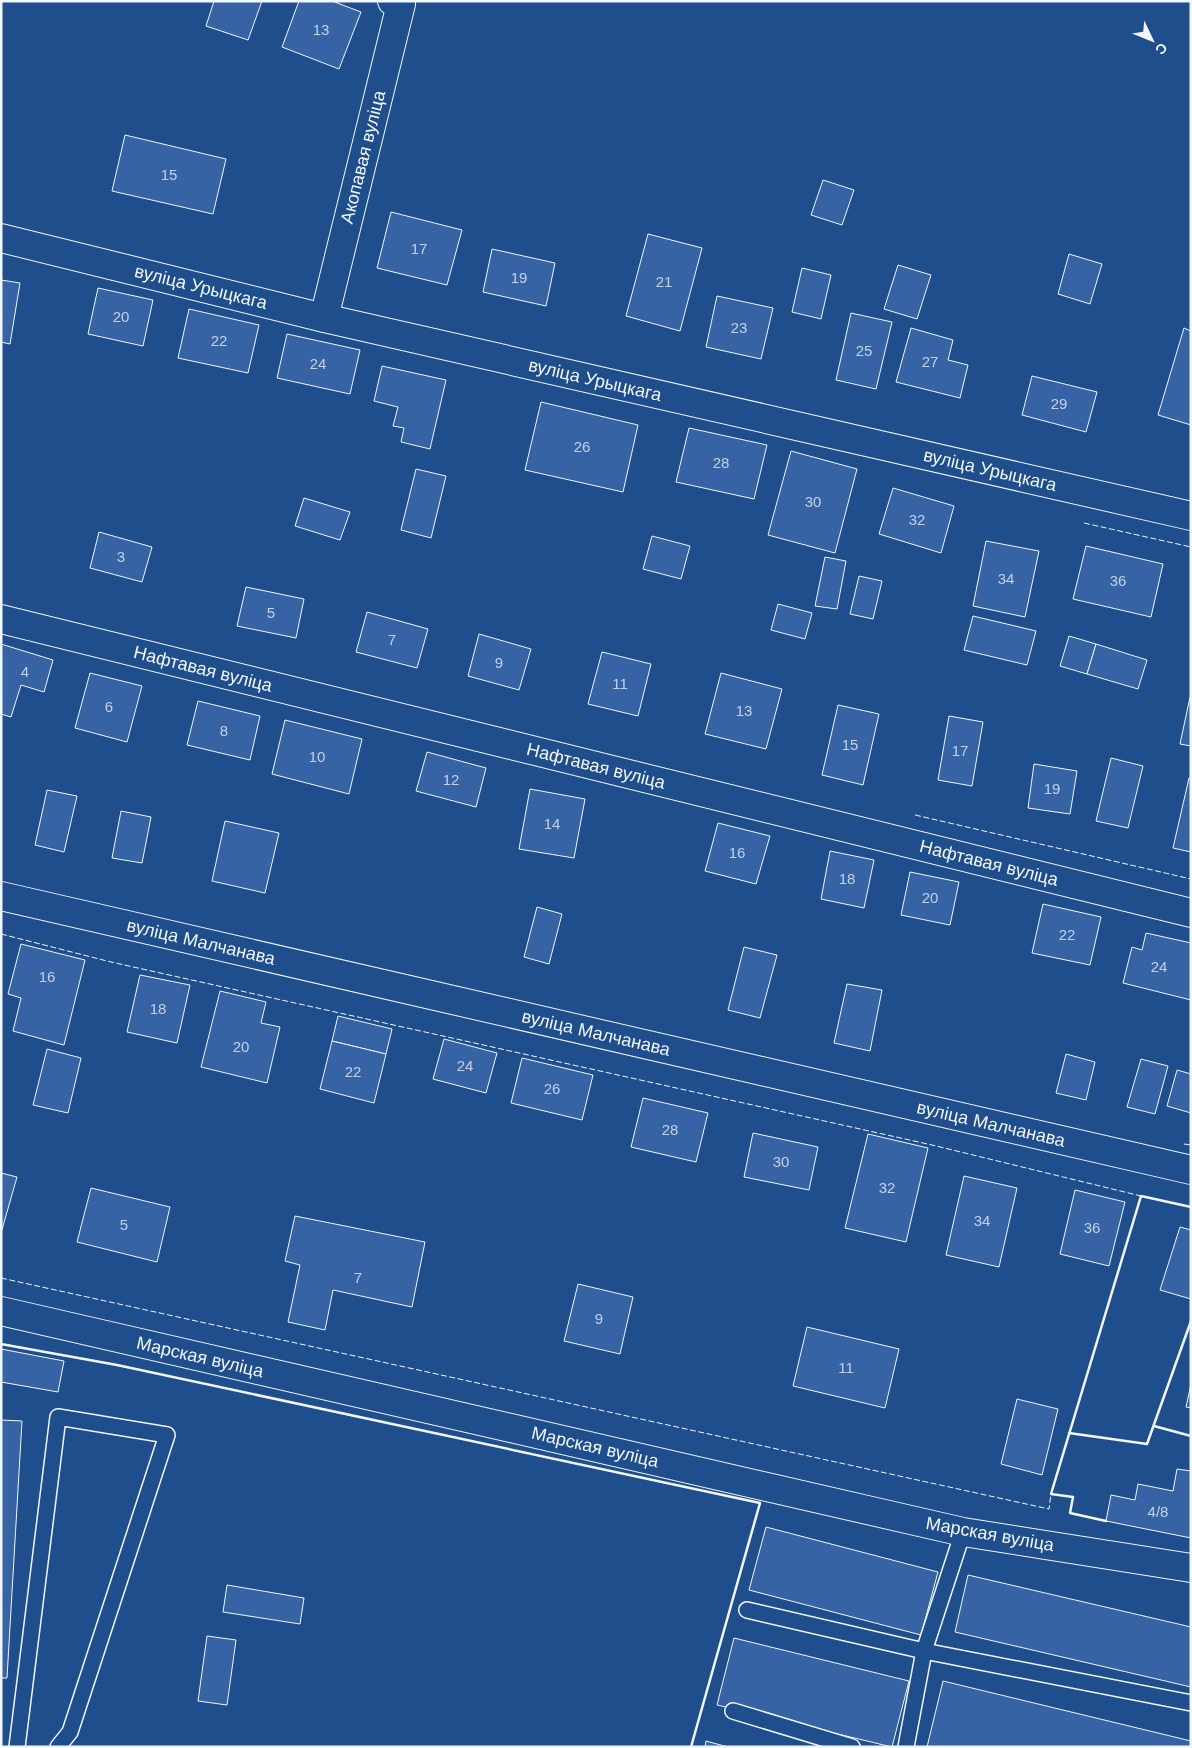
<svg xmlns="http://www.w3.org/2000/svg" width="1192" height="1748" font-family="Helvetica,sans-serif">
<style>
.building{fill:#3563a3;stroke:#f2f6ff}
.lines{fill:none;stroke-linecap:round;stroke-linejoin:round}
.lane-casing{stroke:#f2f6ff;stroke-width:18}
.street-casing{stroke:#f2f6ff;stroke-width:30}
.lane{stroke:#1f4e8c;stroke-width:15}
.street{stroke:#1f4e8c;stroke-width:28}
.fence{stroke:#f2f6ff;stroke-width:1;stroke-dasharray:6 2.5;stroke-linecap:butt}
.wall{stroke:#f2f6ff;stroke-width:2.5}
.labels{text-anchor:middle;stroke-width:4;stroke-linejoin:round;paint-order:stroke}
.number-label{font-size:15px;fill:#c3d1e8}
.street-label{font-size:18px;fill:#f2f6ff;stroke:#1f4e8c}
</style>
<rect width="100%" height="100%" fill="#1f4e8c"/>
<g class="building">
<path d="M 214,1 L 262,1 L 248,40 L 206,26 Z"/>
<path d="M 299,1 L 332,1 L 361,12 L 339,69 L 282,47 Z"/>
<path d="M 125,135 L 226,159 L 213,214 L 112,191 Z"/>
<path d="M 823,180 L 854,190 L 842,225 L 811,215 Z"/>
<path d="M 391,212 L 462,230 L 447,285 L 377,268 Z"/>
<path d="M 648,234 L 702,248 L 680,331 L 626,316 Z"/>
<path d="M 492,249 L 555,263 L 546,306 L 483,292 Z"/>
<path d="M 1069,254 L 1102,264 L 1090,304 L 1058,294 Z"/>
<path d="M 898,265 L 931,275 L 917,319 L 884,309 Z"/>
<path d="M 802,268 L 831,275 L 821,319 L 792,312 Z"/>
<path d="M 1,280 L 20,283 L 10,344 L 1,342 Z"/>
<path d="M 98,288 L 153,300 L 143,346 L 88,334 Z"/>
<path d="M 717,296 L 773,308 L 761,359 L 706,347 Z"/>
<path d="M 189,309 L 259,325 L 248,373 L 178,358 Z"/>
<path d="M 851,313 L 892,322 L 876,389 L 836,380 Z"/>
<path d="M 911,328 L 953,340 L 948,360 L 968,365 L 960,398 L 896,382 Z"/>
<path d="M 1184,328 L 1191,331 L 1191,425 L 1158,415 Z"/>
<path d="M 287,334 L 360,350 L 350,394 L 277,378 Z"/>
<path d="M 382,366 L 446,380 L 430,449 L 401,442 L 404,428 L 393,426 L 398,407 L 374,401 Z"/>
<path d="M 1032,376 L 1097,392 L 1086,432 L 1022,415 Z"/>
<path d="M 541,402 L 638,425 L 623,492 L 525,470 Z"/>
<path d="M 689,428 L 767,445 L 754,499 L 676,482 Z"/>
<path d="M 791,451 L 857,469 L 835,553 L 768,535 Z"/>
<path d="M 416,469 L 446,476 L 431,538 L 401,530 Z"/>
<path d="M 893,488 L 954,506 L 941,553 L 879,534 Z"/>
<path d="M 304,498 L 350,512 L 340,540 L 295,526 Z"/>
<path d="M 99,532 L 152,547 L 142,582 L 90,568 Z"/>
<path d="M 652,536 L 690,546 L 681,579 L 643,569 Z"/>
<path d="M 986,541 L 1039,551 L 1025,617 L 973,606 Z"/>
<path d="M 1086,546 L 1163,564 L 1151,617 L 1073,599 Z"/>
<path d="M 825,557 L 846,561 L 837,609 L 815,606 Z"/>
<path d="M 859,576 L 882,581 L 873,619 L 850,614 Z"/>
<path d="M 246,587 L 304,599 L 296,638 L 237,626 Z"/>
<path d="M 778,604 L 812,613 L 805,639 L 771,630 Z"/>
<path d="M 367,612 L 428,629 L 417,668 L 356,652 Z"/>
<path d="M 973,616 L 1036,631 L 1027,665 L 964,650 Z"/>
<path d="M 479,634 L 531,649 L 519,690 L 468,676 Z"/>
<path d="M 1069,636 L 1096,644 L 1087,674 L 1060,666 Z"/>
<path d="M 1,644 L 53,660 L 44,692 L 21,685 L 11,717 L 1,714 Z"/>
<path d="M 1096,644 L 1147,660 L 1138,689 L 1087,674 Z"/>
<path d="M 602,652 L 651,664 L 638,716 L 588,704 Z"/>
<path d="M 90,673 L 142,686 L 127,742 L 75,728 Z"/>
<path d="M 721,673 L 782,689 L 766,749 L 705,734 Z"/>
<path d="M 1190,697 L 1191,697 L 1191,746 L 1180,744 Z"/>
<path d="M 198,701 L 260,716 L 250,760 L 187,745 Z"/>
<path d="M 838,705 L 879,714 L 863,785 L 822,775 Z"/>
<path d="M 949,716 L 983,722 L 972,786 L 938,780 Z"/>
<path d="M 285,720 L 362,739 L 349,794 L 272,774 Z"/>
<path d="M 427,752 L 486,768 L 476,807 L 416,791 Z"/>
<path d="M 1111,758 L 1143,766 L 1128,828 L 1096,821 Z"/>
<path d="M 1034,764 L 1077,771 L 1070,814 L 1028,808 Z"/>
<path d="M 1189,778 L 1191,778 L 1191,852 L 1173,848 Z"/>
<path d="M 530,789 L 585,799 L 574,858 L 519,849 Z"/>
<path d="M 47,790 L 77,796 L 64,852 L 35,845 Z"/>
<path d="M 121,811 L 151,817 L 142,863 L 112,858 Z"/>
<path d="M 225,821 L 279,833 L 265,893 L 212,881 Z"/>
<path d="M 718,823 L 770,836 L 756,884 L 705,871 Z"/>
<path d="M 830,851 L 874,860 L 864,908 L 821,899 Z"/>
<path d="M 910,872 L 959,882 L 950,925 L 901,915 Z"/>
<path d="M 1043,904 L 1101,917 L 1090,965 L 1032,953 Z"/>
<path d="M 537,907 L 562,914 L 549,964 L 524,957 Z"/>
<path d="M 1146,933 L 1191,943 L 1191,1000 L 1123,983 L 1132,947 L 1142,950 Z"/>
<path d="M 21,944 L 85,960 L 64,1045 L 13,1031 L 21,998 L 8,994 Z"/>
<path d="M 744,947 L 777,955 L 760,1018 L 728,1010 Z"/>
<path d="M 140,975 L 190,985 L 177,1043 L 127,1032 Z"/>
<path d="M 847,984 L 882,990 L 870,1051 L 834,1043 Z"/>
<path d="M 220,991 L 266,1002 L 261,1023 L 280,1027 L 267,1083 L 201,1067 Z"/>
<path d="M 338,1016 L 392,1029 L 386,1054 L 332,1041 Z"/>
<path d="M 444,1039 L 497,1053 L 486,1093 L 433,1079 Z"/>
<path d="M 332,1041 L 386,1054 L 374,1103 L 320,1089 Z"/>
<path d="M 47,1049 L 81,1058 L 68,1113 L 33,1105 Z"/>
<path d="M 1066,1054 L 1095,1062 L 1086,1100 L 1056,1093 Z"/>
<path d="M 522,1058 L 593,1075 L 582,1120 L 511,1103 Z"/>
<path d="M 1141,1059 L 1168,1066 L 1155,1114 L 1127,1107 Z"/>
<path d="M 1177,1070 L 1191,1074 L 1191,1113 L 1167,1106 Z"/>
<path d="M 643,1098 L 708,1113 L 696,1162 L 631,1147 Z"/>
<path d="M 753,1133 L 818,1147 L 809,1190 L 744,1177 Z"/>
<path d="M 868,1134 L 928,1148 L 906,1242 L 845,1228 Z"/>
<path d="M 1,1173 L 17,1177 L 1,1233 Z"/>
<path d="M 964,1176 L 1017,1188 L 999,1267 L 946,1255 Z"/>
<path d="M 91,1188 L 170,1207 L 157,1262 L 77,1242 Z"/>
<path d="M 1075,1190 L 1125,1202 L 1109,1266 L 1060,1254 Z"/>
<path d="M 295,1216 L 425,1242 L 412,1307 L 333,1290 L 325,1330 L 288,1322 L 300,1265 L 285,1261 Z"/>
<path d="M 1180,1227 L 1191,1230 L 1191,1299 L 1160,1290 Z"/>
<path d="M 578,1284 L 633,1297 L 620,1354 L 564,1341 Z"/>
<path d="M 807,1327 L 899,1349 L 885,1408 L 793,1386 Z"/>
<path d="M 1,1349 L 64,1361 L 58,1392 L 1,1382 Z"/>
<path d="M 1191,1384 L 1191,1408 L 1186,1407 Z"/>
<path d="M 1017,1399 L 1058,1409 L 1042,1475 L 1001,1464 Z"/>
<path d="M 1,1420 L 22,1421 L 7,1678 L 1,1678 Z"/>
<path d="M 1177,1469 L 1191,1471 L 1191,1538 L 1106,1521 L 1111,1495 L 1135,1500 L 1138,1484 L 1173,1491 Z"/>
<path d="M 766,1527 L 938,1572 L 921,1635 L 749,1590 Z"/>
<path d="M 968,1575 L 1191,1627 L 1191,1687 L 955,1632 Z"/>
<path d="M 227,1585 L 304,1598 L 300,1624 L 223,1612 Z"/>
<path d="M 207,1636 L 236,1640 L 227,1705 L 198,1701 Z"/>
<path d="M 734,1638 L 909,1681 L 892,1747 L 717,1705 Z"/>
<path d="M 943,1681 L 1191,1741 L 1191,1747 L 927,1747 Z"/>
<path d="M 706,1741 L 728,1747 L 705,1747 Z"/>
</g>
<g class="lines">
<g class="lane-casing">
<g id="lane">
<path d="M 747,1610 L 924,1651 L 1191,1703"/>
<path d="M 733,1711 L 852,1747"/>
<path d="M 17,1747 L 58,1417 L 167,1435 L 70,1732 L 58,1747"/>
<path d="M 906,1747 L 924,1651 L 963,1532"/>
</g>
</g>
<g class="street-casing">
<g id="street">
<path d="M 1,238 L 324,318 L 1191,516"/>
<path d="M 324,318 L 401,4 L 392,1"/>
<path d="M 1,619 L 1191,913"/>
<path d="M 1,896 L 1191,1170"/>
<path d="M 1,1311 L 963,1532 L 1191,1568"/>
</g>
</g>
<use href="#lane" class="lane"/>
<use href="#street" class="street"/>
<g class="fence">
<path d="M 1084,523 L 1191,547"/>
<path d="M 915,815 L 1191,879"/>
<path d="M 1,934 L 111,962 L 932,1145 L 1141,1196"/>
<path d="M 1184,1144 L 1191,1145"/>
<path d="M 1,1278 L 1049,1509 L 1051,1494"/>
</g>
<g class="wall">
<path d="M 1,1344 L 117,1365 L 760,1503 L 691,1747"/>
<path d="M 1154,1426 L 1191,1436"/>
<path d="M 1069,1433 L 1147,1444 L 1191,1321"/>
<path d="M 1106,1521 L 1070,1513 L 1073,1497 L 1051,1494 L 1141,1196 L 1191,1207"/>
</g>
</g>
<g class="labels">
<g class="number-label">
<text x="321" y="35">13</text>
<text x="169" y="180">15</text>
<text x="419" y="254">17</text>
<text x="519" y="283">19</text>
<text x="664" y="287">21</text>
<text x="121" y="322">20</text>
<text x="739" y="333">23</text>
<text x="219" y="346">22</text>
<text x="864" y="356">25</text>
<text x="930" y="367">27</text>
<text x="318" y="369">24</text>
<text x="1059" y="409">29</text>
<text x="582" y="452">26</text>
<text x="721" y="468">28</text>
<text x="813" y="507">30</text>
<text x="917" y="525">32</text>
<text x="121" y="562">3</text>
<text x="1006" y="584">34</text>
<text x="1118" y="586">36</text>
<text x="271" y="618">5</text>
<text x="392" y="645">7</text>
<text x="499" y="668">9</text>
<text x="25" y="677">4</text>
<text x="620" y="689">11</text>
<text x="109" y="712">6</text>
<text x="744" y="716">13</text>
<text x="224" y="736">8</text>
<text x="850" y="750">15</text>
<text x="960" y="756">17</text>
<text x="317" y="762">10</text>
<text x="451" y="785">12</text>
<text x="1052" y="794">19</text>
<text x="552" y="829">14</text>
<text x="737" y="858">16</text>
<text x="847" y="884">18</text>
<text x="930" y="903">20</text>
<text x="1067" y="940">22</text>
<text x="1159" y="972">24</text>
<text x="47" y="982">16</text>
<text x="158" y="1014">18</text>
<text x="241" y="1052">20</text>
<text x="465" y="1071">24</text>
<text x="353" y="1077">22</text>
<text x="552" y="1094">26</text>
<text x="670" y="1135">28</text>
<text x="781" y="1167">30</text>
<text x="887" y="1193">32</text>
<text x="982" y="1226">34</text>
<text x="124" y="1230">5</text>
<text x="1092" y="1233">36</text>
<text x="358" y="1283">7</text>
<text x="599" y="1324">9</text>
<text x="846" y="1373">11</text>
<text x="1158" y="1517">4/8</text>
</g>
<g class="street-label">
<text transform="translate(363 157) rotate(-76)" y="6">Акопавая вуліца</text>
<text transform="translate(201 287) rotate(14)" y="6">вуліца Урыцкага</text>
<text transform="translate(595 380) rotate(13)" y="6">вуліца Урыцкага</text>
<text transform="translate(990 470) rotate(13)" y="6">вуліца Урыцкага</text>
<text transform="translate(203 669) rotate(14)" y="6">Нафтавая вуліца</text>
<text transform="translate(596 766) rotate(14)" y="6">Нафтавая вуліца</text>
<text transform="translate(989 863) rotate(14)" y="6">Нафтавая вуліца</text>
<text transform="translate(201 942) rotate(13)" y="6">вуліца Малчанава</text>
<text transform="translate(596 1033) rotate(13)" y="6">вуліца Малчанава</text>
<text transform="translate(991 1124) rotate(13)" y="6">вуліца Малчанава</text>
<text transform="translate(200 1357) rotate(13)" y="6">Марская вуліца</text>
<text transform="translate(595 1447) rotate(13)" y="6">Марская вуліца</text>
<text transform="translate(990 1534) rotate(10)" y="6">Марская вуліца</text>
</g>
</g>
<rect width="1192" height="1748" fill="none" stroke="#f2f6ff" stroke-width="5"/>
<g transform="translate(1152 40) rotate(133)" stroke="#1f4e8c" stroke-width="4" paint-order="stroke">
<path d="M0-4L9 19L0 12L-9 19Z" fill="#f2f6ff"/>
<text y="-8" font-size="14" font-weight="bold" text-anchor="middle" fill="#f2f6ff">С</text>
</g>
</svg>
